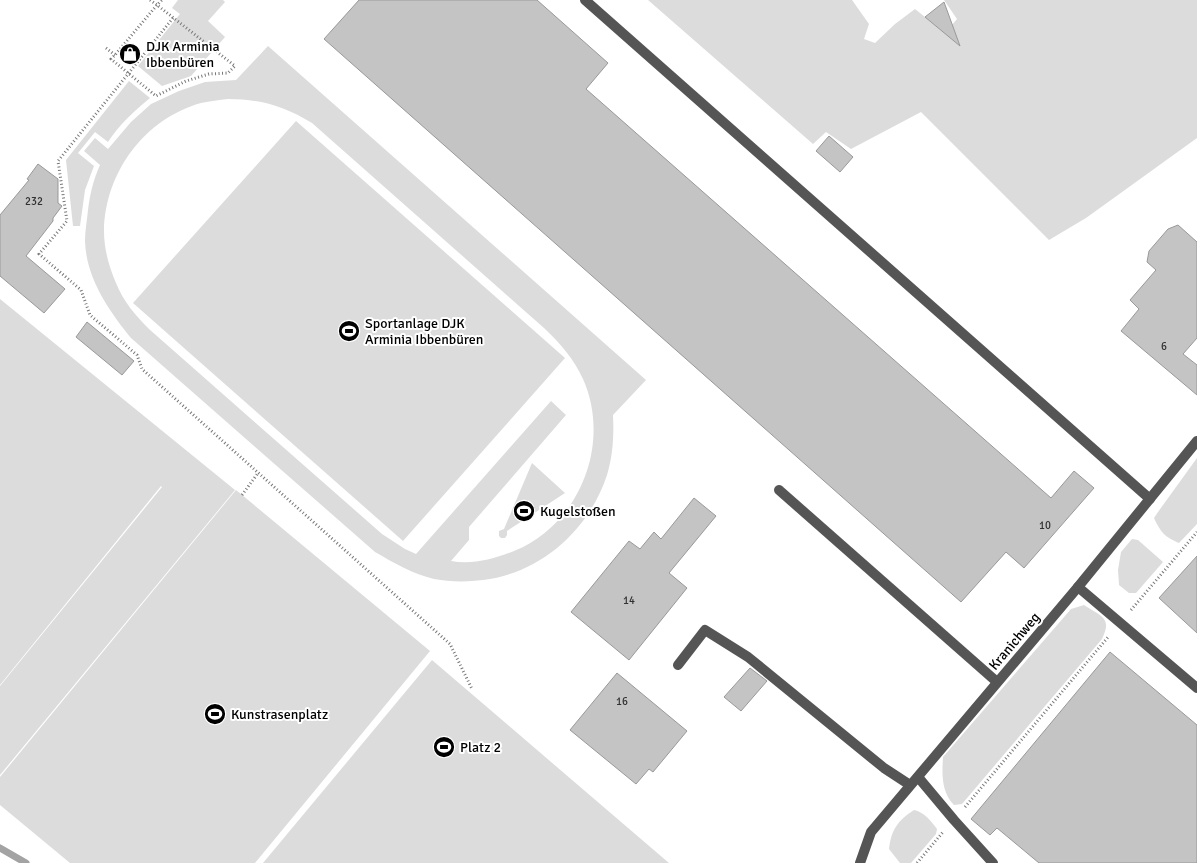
<svg xmlns="http://www.w3.org/2000/svg" width="1197" height="863" font-family="Signika,sans-serif">
<style>
.green{fill:#dcdcdc;fill-rule:evenodd}
.lines{fill:none;stroke-linecap:round;stroke-linejoin:round}
.stream{stroke:#a3a3a3;stroke-width:7}
.building{fill:#c4c4c4;stroke:#999}
.path{stroke:#777;stroke-width:3;stroke-dasharray:1 2.5;stroke-linecap:butt}
.lane{stroke:#555;stroke-width:10}
.street{stroke:#555;stroke-width:10}
.labels{text-anchor:middle;stroke-width:4;stroke-linejoin:round;paint-order:stroke}
.number-label{font-size:11px;fill:#313131}
.poi-label{font-size:14px;fill:#000;stroke:#fff;text-anchor:start}
.street-label{font-size:14px;fill:#000;stroke:#fff}
</style>
<rect width="100%" height="100%" fill="#fff"/>
<g class="green">
<path d="M 178,0 L 223,0 L 225,2 L 208,21 L 225,37 L 191,76 L 162,86 L 138,66 L 180,14 L 172,8 Z"/>
<path d="M 648,0 L 852,0 L 869,24 L 864,39 L 875,43 L 895,24 L 915,9 L 945,33 L 957,19 L 944,0 L 1197,0 L 1197,138 L 1086,218 L 1049,240 L 921,112 L 851,149 L 826,132 L 813,144 Z"/>
<path d="M 268,46 L 646,380 L 613,415 C 614,435 613,455 607,475 C 589,530 541,573 483,580 C 467,582 450,582 434,579 C 413,574 394,563 375,552 L 131,338 C 109,311 86,278 85,241 C 85,231 87,220 88,210 C 90,194 93,181 100,165 L 84,151 L 95,138 L 108,149 L 131,122 L 151,104 L 179,91 L 205,82 L 236,80 ZM 228,99 C 260,99 284,106 312,123 L 544,328 C 560,343 574,359 583,379 C 612,444 579,525 514,551 C 494,559 472,565 451,561 L 469,540 L 469,527 L 566,415 L 551,401 L 416,554 L 405,549 L 382,534 L 149,329 C 136,316 123,301 116,283 C 109,267 104,249 104,231 C 105,173 144,119 201,103 C 210,101 219,100 228,99 Z"/>
<path d="M 129,81 L 150,98 C 134,111 119,125 108,142 L 95,132 L 78,153 L 94,166 L 85,190 L 80,226 L 73,226 L 66,160 Z"/>
<path d="M 296,121 L 565,358 L 403,541 L 133,303 Z"/>
<path d="M 0,299 L 235,490 L 0,775 L 0,686 L 162,487 L 161,486 L 0,685 Z"/>
<path d="M 1197,458 L 1197,524 L 1179,543 C 1165,537 1161,533 1154,518 L 1158,512 Z"/>
<path d="M 532,463 L 565,493 L 507,531 L 507,535 L 505,538 L 501,538 L 499,536 L 499,531 L 504,529 Z"/>
<path d="M 236,490 L 430,651 L 255,863 L 70,863 L 0,805 L 0,777 Z"/>
<path d="M 1132,539 L 1138,540 L 1163,562 L 1136,593 L 1129,593 L 1119,585 L 1118,570 L 1121,552 Z"/>
<path d="M 1084,605 C 1100,616 1113,617 1102,639 L 962,804 L 954,805 C 941,792 942,773 943,757 L 1071,609 Z"/>
<path d="M 432,660 L 669,863 L 263,863 Z"/>
<path d="M 914,810 C 924,812 931,821 937,829 L 936,834 L 911,863 L 900,863 L 889,849 C 891,830 898,820 914,810 Z"/>
</g>
<g class="lines">
<path class="stream" d="M 0,848 L 26,863"/>
</g>
<g class="building">
<path d="M 359,0 L 537,0 L 608,63 L 586,89 L 1051,498 L 1074,471 L 1094,488 L 1024,568 L 1006,552 L 961,602 L 324,39 Z"/>
<path d="M 944,2 L 960,46 L 925,17 Z"/>
<path d="M 829,136 L 853,157 L 840,172 L 816,151 Z"/>
<path d="M 38,164 L 58,179 L 58,203 L 62,206 L 53,218 L 53,221 L 26,256 L 65,289 L 44,313 L 0,276 L 0,215 L 29,180 L 27,179 Z"/>
<path d="M 1178,225 L 1197,242 L 1197,338 L 1183,354 L 1197,365 L 1197,395 L 1121,331 L 1139,309 L 1130,300 L 1156,270 L 1147,262 L 1149,251 L 1168,229 Z"/>
<path d="M 87,322 L 134,361 L 122,375 L 76,337 Z"/>
<path d="M 694,498 L 716,516 L 669,573 L 687,588 L 629,660 L 571,612 L 629,541 L 640,549 L 654,532 L 661,539 Z"/>
<path d="M 1197,556 L 1197,633 L 1159,598 Z"/>
<path d="M 1110,652 L 1197,725 L 1197,863 L 1039,863 L 997,828 L 990,835 L 971,819 Z"/>
<path d="M 750,668 L 767,681 L 741,711 L 724,697 Z"/>
<path d="M 617,673 L 687,731 L 653,772 L 649,769 L 636,784 L 570,730 Z"/>
</g>
<g class="lines">
<g class="path">
<path d="M 150,0 L 157,5 L 235,66 L 228,73 L 209,74 L 186,81 L 156,96 L 111,59 L 115,55 L 157,5 L 162,0"/>
<path d="M 173,18 L 58,161 L 67,221 L 39,254 L 81,290 L 90,315 L 137,355 L 142,369 L 450,644 L 472,689"/>
<path d="M 106,48 L 115,55"/>
<path d="M 242,495 L 258,473"/>
<path d="M 1131,610 L 1197,532"/>
<path d="M 965,807 L 1109,636"/>
<path d="M 917,863 L 943,832"/>
</g>
<g class="lane">
<path d="M 585,0 L 1150,499"/>
<path d="M 779,490 L 997,682"/>
<path d="M 1078,587 L 1197,688"/>
<path d="M 678,665 L 705,630 L 748,657 L 884,768 L 910,785"/>
<path d="M 918,777 L 954,820 L 993,863"/>
</g>
<path class="street" d="M 860,863 L 871,832 L 1078,587 L 1197,441"/>
</g>
<defs>
<g id="shop-disc" transform="scale(1.125)"><circle r="9.5" fill="#000" stroke="#fff"/><path d="M-5-2.5h2.3a2.7 3.5 0 0 1 5.4 0H5L5.5 6h-11ZM-1.5-2.5h3a1.5 2.3 0 0 0-3 0Z" fill="#fff"/></g>
<g id="stadium-disc" transform="scale(1.125)"><circle r="9.5" fill="#000" stroke="#fff"/><path d="M0-5a6.5 5 0 1 0 0 10a6.5 5 0 1 0 0-10ZM-3.5-1.8h7v3.6h-7Z" fill="#fff"/></g>
</defs>
<g fill-rule="evenodd">
<use href="#shop-disc" x="130" y="54"/>
<use href="#stadium-disc" x="349" y="331"/>
<use href="#stadium-disc" x="524" y="511"/>
<use href="#stadium-disc" x="215" y="714"/>
<use href="#stadium-disc" x="444" y="747"/>
</g>
<g class="labels">
<g class="number-label">
<text x="34" y="205">232</text>
<text x="1164" y="350">6</text>
<text x="1045" y="529">10</text>
<text x="629" y="604">14</text>
<text x="622" y="705">16</text>
</g>
<g class="poi-label">
<text x="146" y="51">DJK Arminia<tspan x="146" dy="16">Ibbenbüren</tspan></text>
<text x="365" y="328">Sportanlage DJK<tspan x="365" dy="16">Arminia Ibbenbüren</tspan></text>
<text x="540" y="516">Kugelstoßen</text>
<text x="231" y="719">Kunstrasenplatz</text>
<text x="460" y="752">Platz 2</text>
</g>
<g class="street-label">
<text transform="translate(1014 641) rotate(-50)" y="5">Kranichweg</text>
</g>
</g>
</svg>
